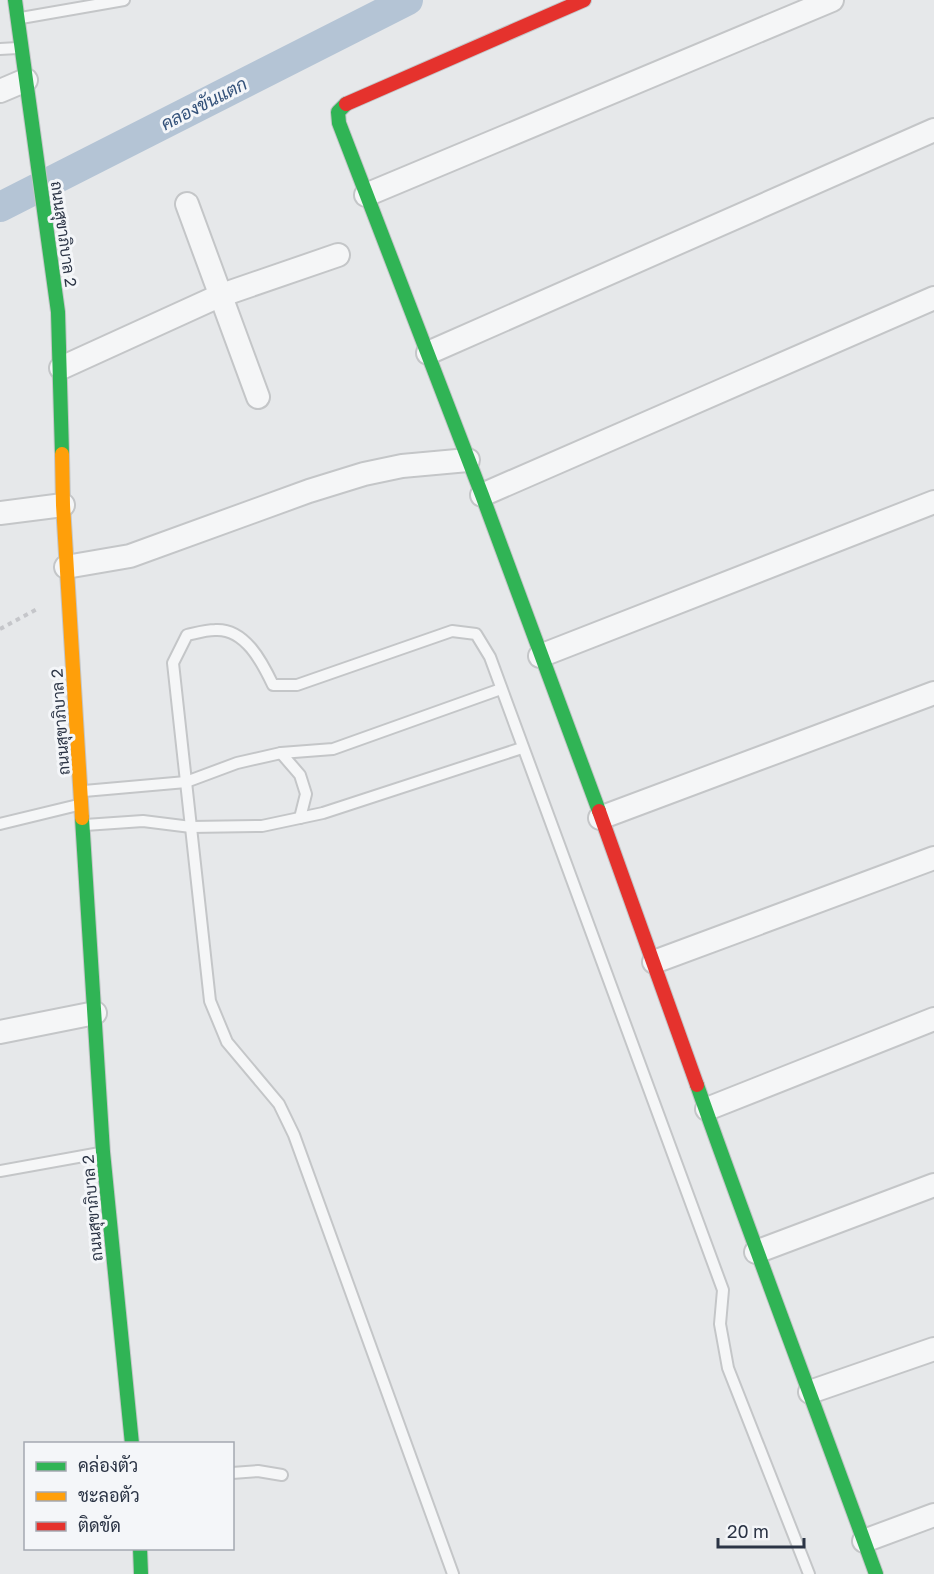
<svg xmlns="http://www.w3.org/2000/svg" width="934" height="1574" font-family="'Golos Text',Sarabun,sans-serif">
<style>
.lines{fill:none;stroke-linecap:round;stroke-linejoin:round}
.canal{stroke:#b4c4d5;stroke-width:30}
.lane-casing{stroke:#c4c6c8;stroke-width:14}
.street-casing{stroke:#c4c6c8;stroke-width:26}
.fast-casing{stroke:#c4c6c8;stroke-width:16}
.slow-casing{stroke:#c4c6c8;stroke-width:16}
.jam-casing{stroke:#c4c6c8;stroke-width:16}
.path{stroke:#c5c6ca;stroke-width:4;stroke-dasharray:4.5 4.5;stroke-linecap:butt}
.lane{stroke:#f5f6f7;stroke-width:10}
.street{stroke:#f5f6f7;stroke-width:22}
.fast{stroke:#30b455;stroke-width:14}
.slow{stroke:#ff9f0a;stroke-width:14}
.jam{stroke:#e5322d;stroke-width:14}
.labels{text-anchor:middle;stroke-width:6;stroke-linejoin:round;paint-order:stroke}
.street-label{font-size:16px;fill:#2b3445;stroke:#f4f6f9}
.water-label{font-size:18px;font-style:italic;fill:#34527a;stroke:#f4f6f9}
</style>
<rect width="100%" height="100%" fill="#e6e8ea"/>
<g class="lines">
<path class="canal" d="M 0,207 L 408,0"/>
<g class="lane-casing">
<g id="lane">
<path d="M 21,18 L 124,0"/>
<path d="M 0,49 L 18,48"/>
<path d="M 281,753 L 300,775 L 306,794 L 300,818"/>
<path d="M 84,791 L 186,782 L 237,763 L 281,753 L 333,749 L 501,689"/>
<path d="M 0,824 L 78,805"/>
<path d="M 85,825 L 143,821 L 191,827 L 262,826 L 323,813 L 522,748"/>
<path d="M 0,1171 L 100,1153"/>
<path d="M 232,1473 L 258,1471 L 282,1475"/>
<path d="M 453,1574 L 294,1135 L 279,1104 L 227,1042 L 210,1001 L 173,663 L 187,635 C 196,633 206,630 215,630 C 245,628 262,662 273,685 L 297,685 L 452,631 L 476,634 L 490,657 L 723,1290 L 720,1324 L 728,1368 L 809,1574"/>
</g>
</g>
<g class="street-casing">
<g id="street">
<path d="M 0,91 L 26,80"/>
<path d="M 366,195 L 832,0"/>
<path d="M 187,204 L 258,397"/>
<path d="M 428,353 L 934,130"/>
<path d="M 61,368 L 219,296 L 338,255"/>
<path d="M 482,495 L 934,298"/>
<path d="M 0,513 L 63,505"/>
<path d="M 66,567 L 130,556 L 309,491 L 364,474 L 402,466 L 468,460"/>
<path d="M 540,656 L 934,502"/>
<path d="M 600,818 L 934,693"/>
<path d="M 654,962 L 934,858"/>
<path d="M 0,1032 L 95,1013"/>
<path d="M 707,1109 L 934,1019"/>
<path d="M 756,1252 L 934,1185"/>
<path d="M 810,1392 L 934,1349"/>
<path d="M 864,1541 L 934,1515"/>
</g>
</g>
<g class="fast-casing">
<g id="fast">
<path d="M 15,0 L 58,312 L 62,454"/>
<path d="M 346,104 L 338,112 L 339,123 L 482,495 L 599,811"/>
<path d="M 82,818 L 103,1152 L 132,1444"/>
<path d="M 697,1085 C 755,1249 817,1411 876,1574"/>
<path d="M 140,1548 L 141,1574"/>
</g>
</g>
<g class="slow-casing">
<path id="slow" d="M 62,454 L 63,505 L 82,818"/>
</g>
<g class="jam-casing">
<g id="jam">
<path d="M 346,104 L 584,0"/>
<path d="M 599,811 L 697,1085"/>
</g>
</g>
<path class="path" d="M 0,629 L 39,608"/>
<use href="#lane" class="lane"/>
<use href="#street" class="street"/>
<use href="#fast" class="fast"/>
<use href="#slow" class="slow"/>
<use href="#jam" class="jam"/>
</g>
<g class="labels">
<g class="street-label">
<text transform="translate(64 234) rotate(82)" y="6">ถนนสุขาภิบาล 2</text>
<text transform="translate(60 722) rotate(-94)" y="6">ถนนสุขาภิบาล 2</text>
<text transform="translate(92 1208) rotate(-95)" y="6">ถนนสุขาภิบาล 2</text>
</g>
<g class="water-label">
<text transform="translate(204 104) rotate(-27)" y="6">คลองขันแตก</text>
</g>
</g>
<rect x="24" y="1442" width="210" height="108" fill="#f4f6f9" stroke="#a4a8b1" stroke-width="1.5"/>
<rect x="36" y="1462" width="30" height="9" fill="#30b455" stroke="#a4a8b1" stroke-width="1.5"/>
<text x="78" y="1472" font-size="18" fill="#2b3445">คล่องตัว</text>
<rect x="36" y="1492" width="30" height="9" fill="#ff9f0a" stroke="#a4a8b1" stroke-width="1.5"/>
<text x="78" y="1502" font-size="18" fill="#2b3445">ชะลอตัว</text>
<rect x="36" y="1522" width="30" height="9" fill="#e5322d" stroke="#a4a8b1" stroke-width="1.5"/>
<text x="78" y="1532" font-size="18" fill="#2b3445">ติดขัด</text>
<path d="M718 1538v9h86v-9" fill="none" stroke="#2b3445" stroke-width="3"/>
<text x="727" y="1538" font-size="18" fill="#2b3445" stroke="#f4f6f9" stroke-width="4.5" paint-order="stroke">20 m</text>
</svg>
